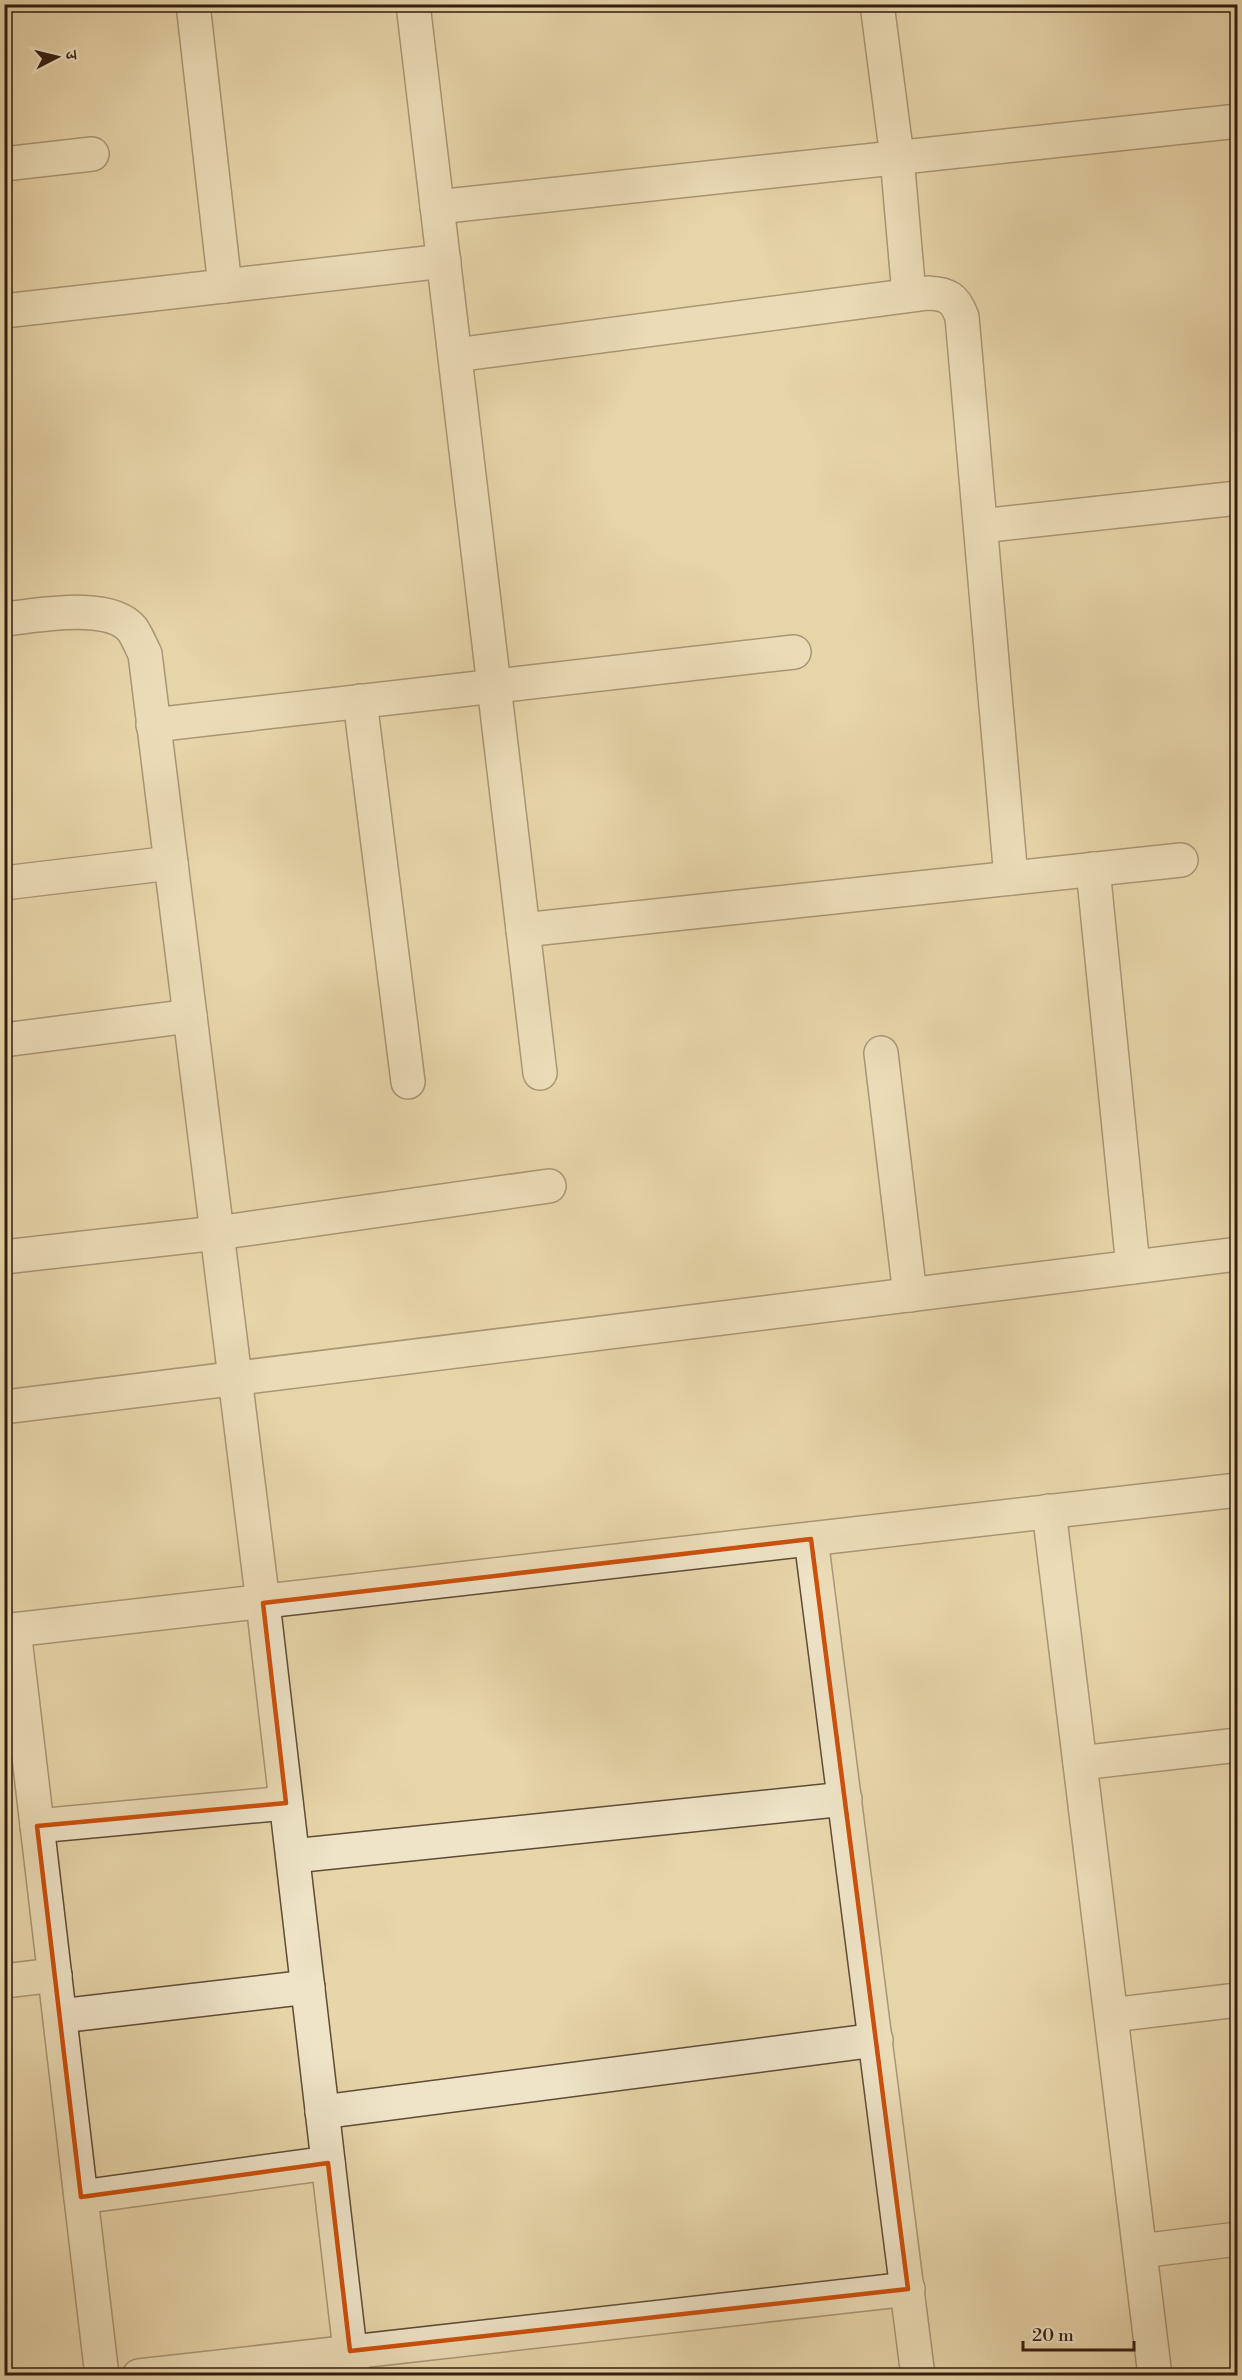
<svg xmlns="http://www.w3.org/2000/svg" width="1242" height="2380" font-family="'Libre Bodoni','Noto Serif Devanagari',serif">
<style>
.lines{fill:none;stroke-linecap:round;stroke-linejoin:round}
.minor-casing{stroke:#5f4b36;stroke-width:36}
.minor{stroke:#efe4c8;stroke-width:33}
.marked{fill:none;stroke:#cd500c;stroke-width:4.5;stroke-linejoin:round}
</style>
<rect width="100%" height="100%" fill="#e7d6aa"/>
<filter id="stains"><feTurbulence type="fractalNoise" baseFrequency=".00333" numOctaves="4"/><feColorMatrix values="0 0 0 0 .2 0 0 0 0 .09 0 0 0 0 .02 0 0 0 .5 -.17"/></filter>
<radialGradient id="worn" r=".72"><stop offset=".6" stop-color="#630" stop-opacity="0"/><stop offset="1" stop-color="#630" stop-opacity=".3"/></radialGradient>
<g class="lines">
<g class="minor-casing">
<g id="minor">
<path d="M 193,4 L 225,286"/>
<path d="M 413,4 L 540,1073"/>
<path d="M 877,4 L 897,157 L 909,295"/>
<path d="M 4,164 L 92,154"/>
<path d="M 437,207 L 1238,121"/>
<path d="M 4,311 L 444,261"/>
<path d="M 455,355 L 928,293 C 948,294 955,298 962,317 L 1011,878"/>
<path d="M 981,526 L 1238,498"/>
<path d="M 4,619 C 37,616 109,601 132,629 C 137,636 141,646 145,654 L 263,1603 L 353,2376"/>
<path d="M 360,701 L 408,1082"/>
<path d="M 153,725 L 794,652"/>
<path d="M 1093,869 L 1133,1267"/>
<path d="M 4,883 L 171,863"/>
<path d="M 523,930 L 1181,860"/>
<path d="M 4,1040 L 190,1016"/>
<path d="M 881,1053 L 910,1295"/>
<path d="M 4,1257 L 217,1233 L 549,1186"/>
<path d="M 4,1407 L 1238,1254"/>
<path d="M 1049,1511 L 1155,2376"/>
<path d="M 811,1539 L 918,2376"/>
<path d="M 14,1630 L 102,2376"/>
<path d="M 4,1631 L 1238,1490"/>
<path d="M 1080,1763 L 1238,1745"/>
<path d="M 37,1826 L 286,1803"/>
<path d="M 293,1856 L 845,1799"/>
<path d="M 4,1981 L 55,1975"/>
<path d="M 1111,2015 L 1238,2000"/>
<path d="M 60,2016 L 308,1987"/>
<path d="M 322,2112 L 876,2040"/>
<path d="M 81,2197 L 328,2163"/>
<path d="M 1140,2251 L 1238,2239"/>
<path d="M 139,2376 L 908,2289"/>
</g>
</g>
<use href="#minor" class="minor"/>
</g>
<path d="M0 0H1242V2380H0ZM 811,1539 L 908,2289 L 350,2351 L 328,2163 L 81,2197 L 37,1826 L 286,1803 L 263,1603 Z" fill="#e7d6aa" fill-opacity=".55" fill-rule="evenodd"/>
<path class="marked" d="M 811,1539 L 908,2289 L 350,2351 L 328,2163 L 81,2197 L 37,1826 L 286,1803 L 263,1603 Z"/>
<rect width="1242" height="2380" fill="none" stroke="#e7d6aa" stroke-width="24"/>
<rect x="6" y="6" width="1230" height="2368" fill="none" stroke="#321d0f" stroke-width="3"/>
<rect x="12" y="12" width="1218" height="2356" fill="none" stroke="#321d0f" stroke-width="1.5"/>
<g transform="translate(57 57) rotate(83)" stroke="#efe4c8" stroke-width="4.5" paint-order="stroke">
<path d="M0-4.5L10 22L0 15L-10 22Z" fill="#321d0f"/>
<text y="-9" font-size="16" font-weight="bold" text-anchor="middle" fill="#321d0f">उ</text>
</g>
<path d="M1023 2341v9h111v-9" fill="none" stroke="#321d0f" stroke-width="3"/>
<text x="1032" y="2341" font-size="18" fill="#321d0f" stroke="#efe4c8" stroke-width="4.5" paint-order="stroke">20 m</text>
<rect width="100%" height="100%" filter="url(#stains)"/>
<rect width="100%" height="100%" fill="url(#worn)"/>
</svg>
